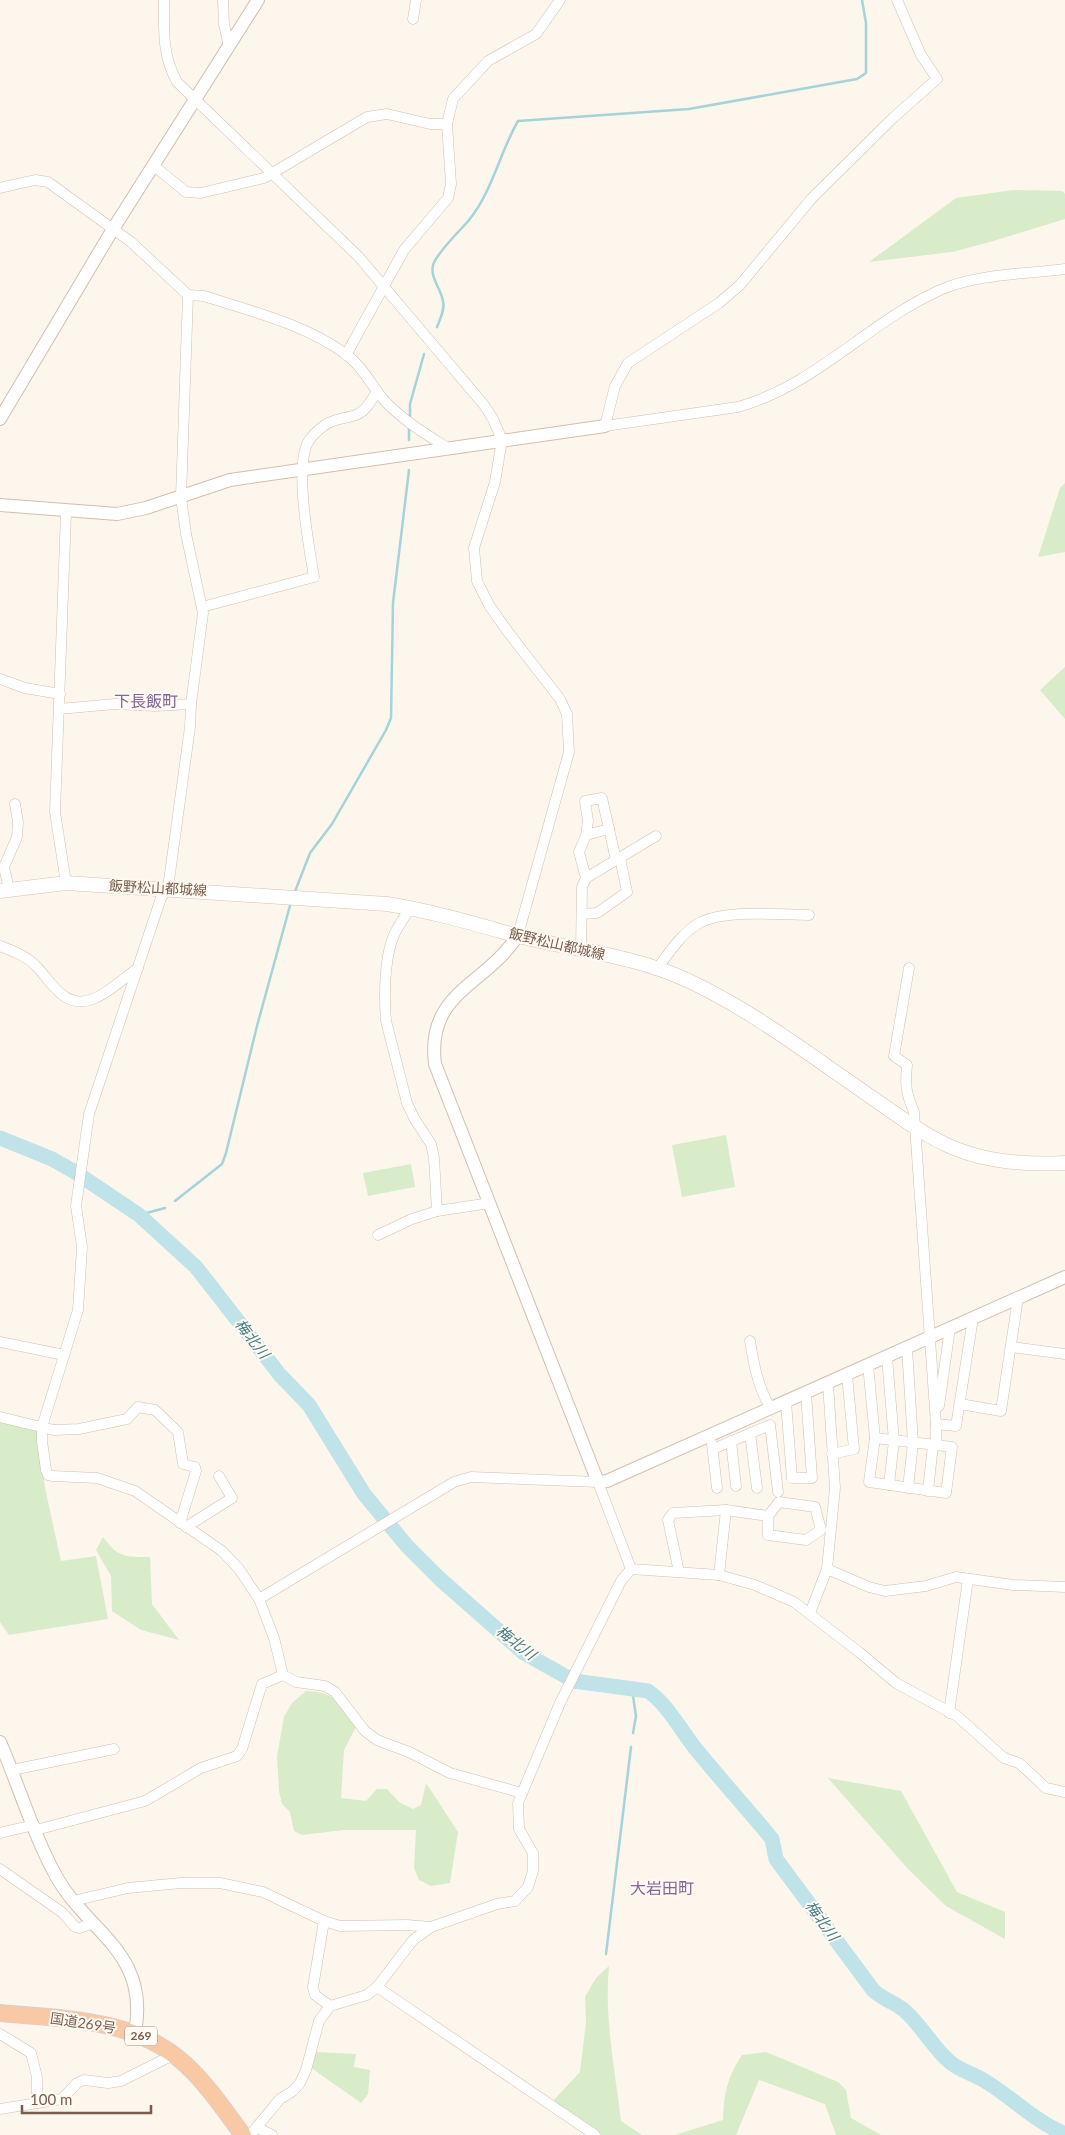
<svg xmlns="http://www.w3.org/2000/svg" width="1065" height="2135" font-family="Lato,'Noto Sans JP',sans-serif">
<style>
.green{fill:#d8ecc9}
.lines{fill:none;stroke-linecap:round;stroke-linejoin:round}
.stream{stroke:#a5d3da;stroke-width:2.5}
.river{stroke:#bfe3e8;stroke-width:15}
.minor-casing{stroke:#d1beb0;stroke-width:11}
.tertiary-casing{stroke:#d1beb0;stroke-width:14}
.secondary-casing{stroke:#d6c0b0;stroke-width:15}
.trunk-casing{stroke:#dad1cd;stroke-width:18}
.minor{stroke:#fff;stroke-width:10}
.tertiary{stroke:#fff;stroke-width:12}
.secondary{stroke:#fff;stroke-width:14}
.trunk{stroke:#f9c8a4;stroke-width:16}
.labels{text-anchor:middle;stroke-width:4;stroke-linejoin:round;paint-order:stroke}
.shield{fill:#fffaf3;stroke:#a28b7f;stroke-width:1}
.shield-label{font-size:12px;font-weight:bold;fill:#7a5c4d}
.street-label{font-size:14px;fill:#7a5c4d;stroke:#fffaf3}
.water-label{font-size:15px;font-style:italic;fill:#437c86;stroke:#fffaf3}
.quarter-label{font-size:16px;fill:#846695;stroke:#fffaf3}
</style>
<rect width="100%" height="100%" fill="#fdf6ec"/>
<g class="green">
<path d="M 1013,190 L 1062,191 L 1065,194 L 1065,219 L 990,242 L 952,252 L 869,262 L 956,198 Z"/>
<path d="M 1065,483 L 1065,552 L 1038,557 L 1060,488 Z"/>
<path d="M 1065,667 L 1065,719 L 1040,690 Z"/>
<path d="M 726,1135 L 735,1187 L 682,1197 L 672,1145 Z"/>
<path d="M 411,1164 L 415,1187 L 368,1196 L 363,1173 Z"/>
<path d="M 0,1421 L 38,1431 L 45,1488 L 61,1561 L 96,1556 L 108,1619 L 9,1635 L 0,1622 Z"/>
<path d="M 103,1537 C 118,1558 126,1557 150,1557 L 152,1604 L 179,1640 L 141,1630 L 112,1611 L 111,1576 L 96,1550 Z"/>
<path d="M 306,1691 C 336,1692 341,1704 356,1727 L 344,1750 L 341,1798 L 366,1801 L 377,1789 L 387,1789 L 399,1802 L 413,1809 L 421,1805 L 426,1783 L 458,1832 L 450,1883 L 431,1886 L 419,1880 L 414,1868 L 416,1830 L 344,1830 L 302,1835 L 294,1831 L 290,1812 L 282,1804 L 279,1791 L 277,1756 L 284,1717 L 292,1703 Z"/>
<path d="M 828,1778 L 901,1791 L 957,1892 L 1005,1912 L 1005,1939 L 946,1906 L 909,1870 Z"/>
<path d="M 609,1966 C 604,2017 615,2070 621,2121 L 642,2135 L 602,2135 L 553,2101 L 580,2072 L 586,2022 L 585,1997 L 596,1978 Z"/>
<path d="M 315,2052 L 356,2054 L 354,2067 L 370,2070 L 368,2094 L 361,2103 L 310,2067 Z"/>
<path d="M 766,2052 L 838,2082 L 846,2090 L 851,2118 L 881,2135 L 836,2135 L 825,2104 L 759,2080 L 736,2135 L 675,2135 L 723,2120 C 724,2093 727,2078 742,2055 Z"/>
</g>
<g class="lines">
<g class="stream">
<path d="M 437,327 C 440,319 445,310 443,301 C 441,289 430,278 433,265 C 437,252 460,231 469,220 C 492,192 500,152 518,121 L 689,109 L 857,79 L 866,73 L 866,23 L 862,0"/>
<path d="M 410,418 L 410,404 L 424,354"/>
<path d="M 409,440 L 409,426"/>
<path d="M 294,894 L 310,853 L 332,824 L 386,730 L 391,718 L 393,603 L 409,470"/>
<path d="M 175,1201 L 222,1164 L 226,1153 L 257,1026 L 291,902"/>
<path d="M 139,1215 L 165,1208"/>
<path d="M 632,1689 L 636,1716 L 633,1733"/>
<path d="M 606,1954 L 631,1747"/>
</g>
<path class="river" d="M 0,1138 L 52,1159 L 75,1172 L 139,1215 L 196,1267 L 280,1375 L 309,1405 L 364,1494 L 407,1546 L 440,1579 L 524,1653 L 574,1681 L 648,1691 C 669,1706 679,1728 695,1748 C 717,1775 740,1801 763,1828 L 772,1839 L 776,1859 L 873,1990 C 883,2000 895,2002 905,2011 C 922,2026 933,2048 951,2063 C 961,2071 974,2074 985,2081 C 1013,2098 1034,2121 1065,2134"/>
<g class="minor-casing">
<g id="minor">
<path d="M 164,0 C 164,30 162,55 177,82 L 358,256 L 484,405 L 493,419 L 502,440 L 495,482 L 474,548 L 477,581 L 489,605 L 508,632 L 560,699 L 567,714 L 569,752 L 518,935"/>
<path d="M 223,0 L 224,24 L 229,47"/>
<path d="M 897,0 L 921,55 L 937,79 L 894,117 L 812,198 L 740,285 L 719,303 L 628,363 L 615,386 L 605,426 L 738,407 C 816,385 866,324 938,291 C 974,274 1026,274 1065,269"/>
<path d="M 413,19 L 416,0"/>
<path d="M 154,166 L 186,192 L 201,193 L 264,178 L 367,117 L 387,114 L 430,124 L 447,124"/>
<path d="M 0,188 L 35,180 L 48,182 L 131,242 L 188,295 L 204,296 C 253,312 305,324 347,355 C 363,367 371,385 383,399 C 401,419 424,433 446,447"/>
<path d="M 188,295 L 181,497 L 186,534 L 203,613 L 191,704 L 190,727 L 168,888 L 161,898 L 89,1114 L 76,1206 L 82,1247 L 78,1310 L 42,1427 L 42,1441 L 46,1470 L 48,1475 L 53,1476 L 97,1478 L 135,1491 L 222,1551 L 239,1569 L 259,1599 L 274,1638 L 283,1675 L 296,1682 L 325,1686 L 335,1692 L 365,1731 L 377,1740 L 409,1752 L 450,1773 L 522,1793"/>
<path d="M 346,355 L 404,250 L 448,198 L 451,184 L 447,124 L 453,99 L 488,61 L 536,34 L 560,0"/>
<path d="M 202,607 L 314,577 C 309,547 295,471 307,444 C 311,436 318,430 325,425 C 335,418 347,419 358,414 C 367,410 372,399 377,391"/>
<path d="M 0,679 L 25,688 L 60,694"/>
<path d="M 59,709 L 115,704 L 155,706 L 191,704"/>
<path d="M 609,829 L 616,860"/>
<path d="M 586,878 L 656,836"/>
<path d="M 66,883 L 55,812 L 66,512"/>
<path d="M 9,889 L 4,867 L 17,837 L 18,822 L 15,804"/>
<path d="M 411,907 C 406,915 400,923 396,931 C 384,953 384,996 386,1021 L 407,1103 L 414,1118 L 431,1144 L 434,1158 L 437,1211 L 490,1203"/>
<path d="M 582,914 L 597,913 L 627,892 L 620,858"/>
<path d="M 0,946 C 13,951 27,956 37,967 C 52,983 65,1010 93,999 C 109,993 124,978 138,968"/>
<path d="M 581,949 L 582,887 L 586,878 L 579,852 L 586,835 L 609,829 L 602,798 L 585,801 L 588,821 L 586,835"/>
<path d="M 909,968 L 894,1056 L 907,1065 C 905,1086 906,1093 914,1112 L 936,1424"/>
<path d="M 656,970 C 669,953 682,932 701,922 C 730,909 778,915 809,915"/>
<path d="M 378,1235 L 412,1219 L 437,1211"/>
<path d="M 750,1341 C 754,1366 758,1387 771,1409"/>
<path d="M 0,1342 L 64,1355"/>
<path d="M 1011,1347 L 1065,1354"/>
<path d="M 907,1348 L 913,1443 L 908,1488"/>
<path d="M 887,1357 L 894,1441 L 889,1485"/>
<path d="M 868,1365 L 875,1438 L 936,1445 L 936,1424 L 956,1426 L 973,1318"/>
<path d="M 786,1402 L 792,1478 L 812,1478 L 806,1393"/>
<path d="M 960,1404 L 1001,1411 L 1018,1298"/>
<path d="M 939,1406 L 950,1328"/>
<path d="M 0,1417 L 54,1430 L 79,1429 L 127,1419 L 138,1407 L 155,1410 L 178,1432 L 183,1464 L 195,1467 L 196,1471 L 180,1523"/>
<path d="M 750,1433 L 757,1488"/>
<path d="M 875,1438 L 869,1482 L 946,1493 L 952,1447 L 936,1445"/>
<path d="M 731,1441 L 736,1486"/>
<path d="M 712,1444 L 717,1488"/>
<path d="M 713,1449 L 770,1425 L 778,1492"/>
<path d="M 832,1454 L 854,1449 L 847,1375"/>
<path d="M 928,1491 L 933,1445"/>
<path d="M 186,1527 L 232,1498 L 219,1476"/>
<path d="M 631,1569 L 719,1575 L 755,1585 L 794,1602 L 859,1652 L 896,1683 L 957,1716 L 1004,1758 L 1019,1763 L 1046,1788 L 1065,1792"/>
<path d="M 827,1569 L 869,1587 L 885,1591 L 926,1586 L 956,1577 L 1013,1585 L 1065,1587"/>
<path d="M 679,1572 L 668,1520 L 673,1513 L 726,1510 L 768,1516 L 779,1502 L 815,1507 L 821,1530 L 806,1540 L 768,1535 L 768,1516"/>
<path d="M 719,1575 L 726,1510"/>
<path d="M 259,1599 L 454,1482 L 471,1477 L 598,1482 L 631,1569"/>
<path d="M 810,1613 L 827,1569 L 835,1488 L 828,1384"/>
<path d="M 949,1713 L 968,1579"/>
<path d="M 12,1770 L 114,1749"/>
<path d="M 36,1830 L 145,1801 L 201,1768 L 237,1756 L 242,1749 L 262,1684 L 283,1675"/>
<path d="M 0,1833 L 34,1825"/>
<path d="M 0,1869 L 63,1913 L 75,1927 L 79,1928 L 94,1923"/>
<path d="M 73,1901 L 128,1888 L 181,1883 L 220,1883 L 263,1892 L 324,1921 L 340,1926 L 407,1925 L 431,1927"/>
<path d="M 324,1921 L 313,1987 L 315,1995 L 330,2006"/>
<path d="M 377,1987 L 595,2135"/>
<path d="M 0,2034 L 31,2053 L 37,2077 L 37,2103"/>
<path d="M 0,2109 L 62,2099 L 77,2083 L 84,2080 L 108,2083 L 121,2081 L 173,2055"/>
<path d="M 258,2128 L 272,2135"/>
<path d="M 250,2135 L 280,2099 L 293,2091 L 300,2083 L 306,2070 L 319,2021 L 330,2006 L 367,1995 L 377,1987 L 413,1940 L 431,1927 L 497,1904 L 515,1901 L 528,1887 L 533,1871 L 533,1853 L 519,1829 L 518,1803 L 560,1703 L 621,1581 L 631,1569"/>
</g>
</g>
<g class="tertiary-casing">
<g id="tertiary">
<path d="M 0,419 L 113,229 L 258,0"/>
<path d="M 0,505 L 117,514 L 146,508 L 230,480 L 605,426"/>
<path d="M 518,935 C 486,986 426,991 435,1064 L 598,1482 L 607,1481 L 1065,1277"/>
<path d="M 0,1742 C 19,1786 33,1834 56,1876 C 88,1933 150,1952 135,2032"/>
</g>
</g>
<g class="secondary-casing">
<path id="secondary" d="M 0,891 L 66,883 L 387,904 C 431,911 475,924 518,936 C 575,950 636,956 689,981 C 755,1012 814,1058 874,1099 C 897,1115 921,1133 947,1145 C 983,1162 1026,1165 1065,1163"/>
</g>
<g class="trunk-casing">
<path id="trunk" d="M 0,2013 C 63,2019 135,2018 185,2064 C 207,2084 225,2111 243,2135"/>
</g>
<use href="#minor" class="minor"/>
<use href="#tertiary" class="tertiary"/>
<use href="#secondary" class="secondary"/>
<use href="#trunk" class="trunk"/>
</g>
<g class="labels">
<rect class="shield" x="125" y="2026.5" width="32" height="19" rx="4"/>
<g class="shield-label">
<text x="141" y="2040">269</text>
</g>
<g class="street-label">
<text transform="translate(158 888) rotate(3)" y="5">飯野松山都城線</text>
<text transform="translate(557 944) rotate(13)" y="5">飯野松山都城線</text>
<text transform="translate(83 2023) rotate(9)" y="5">国道269号</text>
</g>
<g class="water-label">
<text transform="translate(252 1339) rotate(52)" y="5">梅北川</text>
<text transform="translate(516 1643) rotate(38)" y="5">梅北川</text>
<text transform="translate(822 1921) rotate(54)" y="5">梅北川</text>
</g>
<g class="quarter-label">
<text x="146" y="707">下長飯町</text>
<text x="662" y="1894">大岩田町</text>
</g>
</g>
<path d="M22 2105v8h129v-8" fill="none" stroke="#7a5c4d" stroke-width="2.5"/>
<text x="30" y="2105" font-size="15" fill="#7a5c4d" stroke="#fffaf3" stroke-width="4" paint-order="stroke">100 m</text>
</svg>
